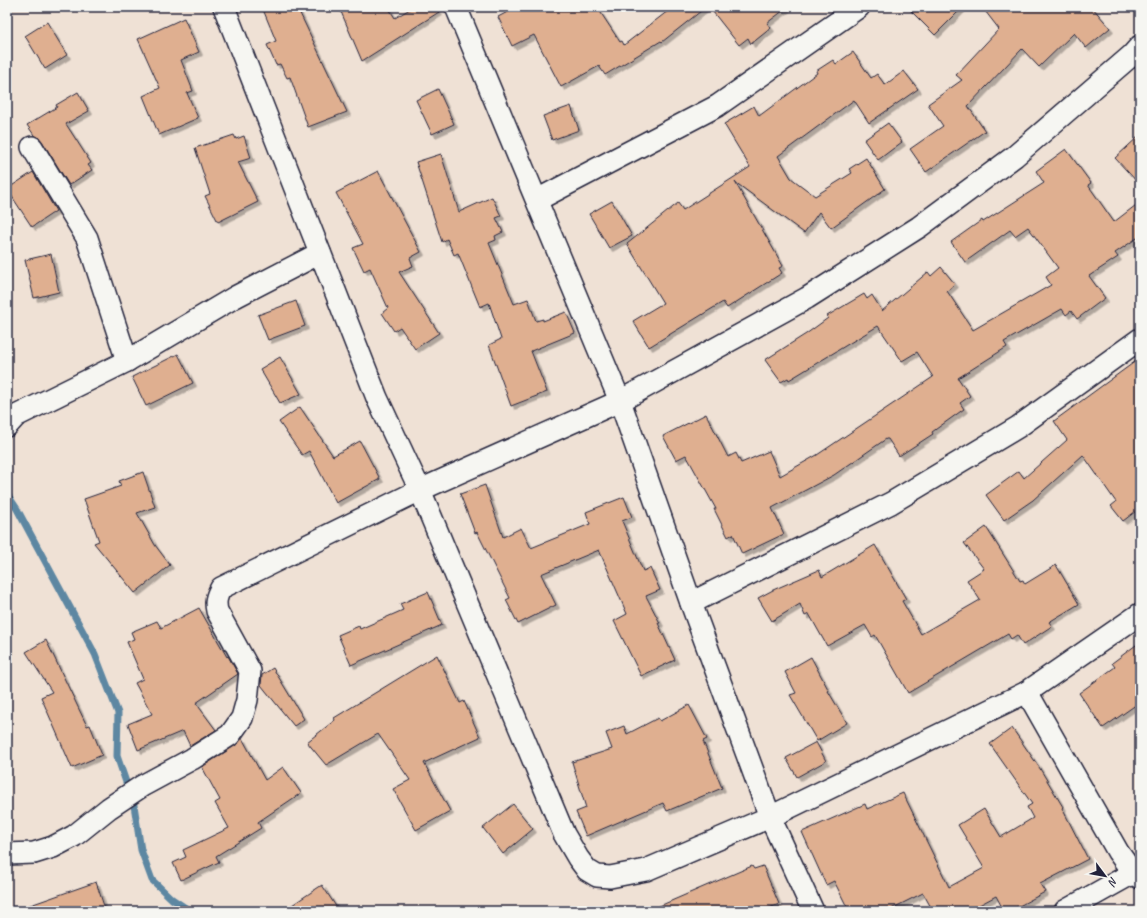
<svg xmlns="http://www.w3.org/2000/svg" width="1147" height="918" font-family="Caveat,sans-serif">
<style>
.lines{fill:none;stroke-linecap:round;stroke-linejoin:round}
.stream{stroke:#5d87a2;stroke-width:7}
.building{fill:#dfaf90;stroke:#22223b;filter:url(#shadow)}
.street-casing{stroke:#22223b;stroke-width:24}
.street{stroke:#f6f6f2;stroke-width:21}
</style>
<defs>
<filter id="shadow"><feDropShadow dx="3.5" dy="3.5" stdDeviation="0" flood-color="#0004"/></filter>
</defs>
<rect width="100%" height="100%" fill="#efe1d5"/>
<filter id="ink" filterUnits="userSpaceOnUse"><feTurbulence type="fractalNoise" baseFrequency=".025" numOctaves="2"/><feDisplacementMap in="SourceGraphic" scale="8" xChannelSelector="R" yChannelSelector="G"/><feConvolveMatrix kernelMatrix="1 2 1 2 8 2 1 2 1" color-interpolation-filters="sRGB"/></filter>
<g filter="url(#ink)">
<g class="lines">
<g class="stream">
<path d="M 7,494 L 17,509 L 95,654 L 118,713 L 117,756 L 127,785"/>
<path d="M 133,799 L 141,850 L 152,880 L 172,899 L 190,911"/>
</g>
</g>
<g class="building">
<path d="M 262,7 L 297,7 L 347,112 L 308,127 L 290,77 L 287,78 L 280,64 L 276,65 L 267,45 L 276,41 Z"/>
<path d="M 339,7 L 388,7 L 395,18 L 413,7 L 436,7 L 439,12 L 362,61 Z"/>
<path d="M 517,7 L 597,7 L 620,42 L 622,41 L 624,45 L 673,7 L 706,7 L 662,42 L 661,41 L 605,75 L 599,66 L 561,87 L 534,35 L 512,46 L 498,17 Z"/>
<path d="M 709,7 L 788,7 L 767,23 L 771,28 L 751,44 L 748,38 L 739,45 Z"/>
<path d="M 907,7 L 963,7 L 935,35 Z"/>
<path d="M 982,7 L 1092,7 L 1110,28 L 1086,48 L 1074,33 L 1039,67 L 1022,49 L 968,106 L 985,131 L 926,172 L 910,149 L 943,126 L 928,104 L 962,80 L 956,75 L 999,29 Z"/>
<path d="M 184,18 L 199,52 L 181,60 L 193,91 L 187,93 L 198,118 L 159,135 L 143,96 L 160,88 L 138,39 Z"/>
<path d="M 47,22 L 67,55 L 45,69 L 25,36 Z"/>
<path d="M 853,52 L 871,78 L 877,74 L 885,85 L 904,71 L 918,89 L 869,123 L 854,100 L 778,156 L 791,178 L 815,196 L 852,173 L 849,169 L 866,158 L 885,189 L 831,228 L 819,212 L 804,233 L 735,182 L 783,266 L 779,268 L 782,273 L 727,308 L 723,302 L 649,347 L 633,321 L 663,303 L 627,244 L 678,203 L 683,210 L 750,167 L 724,124 L 754,106 L 759,116 L 817,73 L 816,71 L 833,60 L 836,64 Z"/>
<path d="M 438,89 L 454,124 L 432,134 L 416,100 Z"/>
<path d="M 78,92 L 89,111 L 66,124 L 91,163 L 88,165 L 92,170 L 69,185 L 42,141 L 38,137 L 34,135 L 27,125 L 57,107 L 56,105 Z"/>
<path d="M 571,106 L 579,130 L 552,140 L 543,116 Z"/>
<path d="M 888,123 L 902,142 L 878,160 L 864,140 Z"/>
<path d="M 234,135 L 236,139 L 244,136 L 251,158 L 238,162 L 258,202 L 218,222 L 205,196 L 210,194 L 195,148 Z"/>
<path d="M 1140,135 L 1140,185 L 1115,158 Z"/>
<path d="M 1066,149 L 1091,183 L 1088,185 L 1114,222 L 1140,202 L 1140,236 L 1115,253 L 1118,257 L 1089,276 L 1105,298 L 1077,319 L 1071,311 L 1066,315 L 1062,309 L 1004,342 L 1007,347 L 958,378 L 970,396 L 960,403 L 964,409 L 932,432 L 933,434 L 899,456 L 888,439 L 886,439 L 834,475 L 772,508 L 784,534 L 742,554 L 733,534 L 728,537 L 714,509 L 716,509 L 686,455 L 676,460 L 663,436 L 706,414 L 728,457 L 736,453 L 741,463 L 769,451 L 780,476 L 817,455 L 933,377 L 917,352 L 902,361 L 878,326 L 789,380 L 788,378 L 781,382 L 765,360 L 806,334 L 828,318 L 827,316 L 864,294 L 867,299 L 872,295 L 882,311 L 928,272 L 931,276 L 941,267 L 955,284 L 947,291 L 973,330 L 1051,285 L 1046,277 L 1058,268 L 1028,227 L 1015,236 L 1010,230 L 965,262 L 951,242 L 982,220 L 983,222 L 1044,183 L 1036,171 Z"/>
<path d="M 441,154 L 459,212 L 492,197 L 501,216 L 496,218 L 503,232 L 495,236 L 496,240 L 489,243 L 514,304 L 528,299 L 536,321 L 543,319 L 543,321 L 566,312 L 575,333 L 531,351 L 547,392 L 511,406 L 489,345 L 501,339 L 489,303 L 480,307 L 458,253 L 454,255 L 447,239 L 442,242 L 416,162 Z"/>
<path d="M 378,171 L 421,252 L 410,258 L 413,266 L 399,272 L 439,333 L 415,349 L 400,327 L 394,331 L 382,313 L 388,308 L 370,268 L 364,271 L 353,248 L 363,244 L 336,193 Z"/>
<path d="M 33,172 L 56,211 L 32,227 L 7,189 Z"/>
<path d="M 612,201 L 632,236 L 609,248 L 589,214 Z"/>
<path d="M 51,254 L 59,292 L 34,298 L 25,260 Z"/>
<path d="M 296,301 L 305,326 L 268,340 L 258,315 Z"/>
<path d="M 178,354 L 193,383 L 146,406 L 132,377 Z"/>
<path d="M 280,357 L 301,394 L 280,403 L 260,369 Z"/>
<path d="M 1140,358 L 1140,508 L 1123,521 L 1111,506 L 1116,502 L 1083,455 L 1033,500 L 1004,520 L 986,495 L 1019,471 L 1024,478 L 1067,440 L 1054,421 Z"/>
<path d="M 300,407 L 333,456 L 360,441 L 380,479 L 336,503 L 309,451 L 302,455 L 279,422 Z"/>
<path d="M 143,472 L 155,507 L 137,513 L 155,545 L 170,565 L 135,593 L 94,543 L 99,541 L 84,499 L 121,486 L 119,481 Z"/>
<path d="M 485,485 L 503,537 L 521,528 L 531,548 L 590,524 L 586,512 L 624,497 L 632,517 L 622,521 L 643,571 L 650,568 L 660,590 L 646,596 L 660,623 L 658,623 L 675,660 L 641,676 L 614,621 L 627,614 L 599,550 L 541,574 L 556,605 L 518,624 L 506,600 L 510,598 L 477,532 L 475,533 L 460,494 Z"/>
<path d="M 986,527 L 1020,581 L 1023,580 L 1025,584 L 1056,565 L 1079,604 L 1049,622 L 1052,626 L 1023,645 L 1017,635 L 1011,639 L 1008,634 L 908,693 L 875,635 L 872,637 L 865,625 L 827,646 L 809,614 L 805,616 L 800,604 L 772,621 L 758,598 L 773,590 L 819,570 L 822,577 L 875,545 L 906,599 L 902,601 L 921,634 L 980,600 L 967,580 L 984,569 L 964,543 Z"/>
<path d="M 428,592 L 442,625 L 351,665 L 338,635 L 359,626 L 360,629 L 403,610 L 400,604 Z"/>
<path d="M 199,608 L 227,657 L 228,656 L 238,674 L 196,703 L 216,730 L 190,746 L 183,731 L 138,750 L 128,724 L 152,714 L 135,683 L 143,679 L 127,642 L 134,639 L 131,632 L 157,621 L 161,628 Z"/>
<path d="M 46,640 L 87,726 L 90,725 L 102,755 L 72,768 L 41,697 L 52,692 L 26,652 Z"/>
<path d="M 1140,642 L 1140,702 L 1103,728 L 1079,693 L 1115,667 L 1112,663 Z"/>
<path d="M 437,655 L 460,703 L 464,701 L 480,737 L 424,763 L 450,811 L 416,830 L 393,789 L 410,780 L 378,734 L 326,765 L 307,742 L 335,720 L 334,718 Z"/>
<path d="M 811,657 L 829,691 L 828,691 L 847,723 L 817,741 L 790,695 L 796,693 L 785,672 Z"/>
<path d="M 273,668 L 304,719 L 294,726 L 261,685 L 262,675 Z"/>
<path d="M 689,705 L 707,739 L 703,741 L 722,788 L 667,811 L 663,803 L 586,836 L 576,812 L 586,808 L 572,762 L 612,749 L 606,733 L 624,726 L 627,734 L 658,718 L 660,721 Z"/>
<path d="M 1012,728 L 1039,767 L 1063,807 L 1062,808 L 1088,859 L 1040,884 L 1045,892 L 1010,911 L 1004,911 L 996,896 L 968,911 L 933,911 L 923,893 L 887,911 L 849,911 L 834,881 L 826,885 L 802,832 L 865,804 L 867,809 L 903,793 L 949,887 L 984,868 L 958,825 L 984,809 L 1001,837 L 1033,818 L 1027,807 L 1032,804 L 990,744 Z"/>
<path d="M 242,738 L 265,780 L 283,767 L 301,793 L 258,822 L 261,828 L 216,856 L 219,862 L 181,880 L 173,863 L 186,857 L 183,850 L 229,828 L 215,803 L 220,800 L 202,767 L 236,745 Z"/>
<path d="M 816,742 L 826,761 L 797,777 L 786,758 Z"/>
<path d="M 513,804 L 533,829 L 503,854 L 483,828 Z"/>
<path d="M 752,866 L 754,869 L 763,866 L 779,904 L 762,911 L 648,911 Z"/>
<path d="M 96,882 L 104,906 L 91,911 L 22,911 L 22,908 Z"/>
<path d="M 322,885 L 339,911 L 283,911 Z"/>
</g>
<g class="lines">
<g class="street-casing">
<g id="street">
<path d="M 224,7 L 377,398 L 420,490 L 564,834 L 578,858 L 587,870 L 597,876 L 610,877 L 646,870 L 770,817 L 1027,692 L 1140,614"/>
<path d="M 456,7 L 620,401 L 691,603 L 770,817 L 813,911"/>
<path d="M 32,147 L 87,238 L 127,361"/>
<path d="M 537,200 L 717,106 L 859,7"/>
<path d="M 7,426 L 16,416 L 127,361 L 235,297 L 320,253"/>
<path d="M 691,603 L 891,503 L 1018,427 L 1140,339"/>
<path d="M 1027,692 L 1118,852 L 1133,873 L 1140,878"/>
<path d="M 7,854 L 34,853 L 53,847 L 74,836 L 109,808 L 142,786 L 192,759 L 230,735 L 242,718 L 247,700 L 250,671 L 217,611 C 215,602 216,597 221,588 L 420,490 L 620,401 L 807,298 L 919,227 L 1015,156 L 1132,55 L 1140,46"/>
<path d="M 1065,911 L 1133,873"/>
</g>
</g>
<use href="#street" class="street"/>
</g>
</g>
<rect width="1147" height="918" fill="none" stroke="#f6f6f2" stroke-width="24"/>
<rect x="12" y="12" width="1123" height="894" fill="none" stroke="#22223b" stroke-width="1.5" filter="url(#ink)"/>
<g transform="translate(1105 876) rotate(122)" stroke="#f6f6f2" stroke-width="3" paint-order="stroke">
<path d="M0-3L7 15L0 10L-7 15Z" fill="#22223b"/>
<text y="-6" font-size="11" font-weight="bold" text-anchor="middle" fill="#22223b">N</text>
</g>
</svg>
